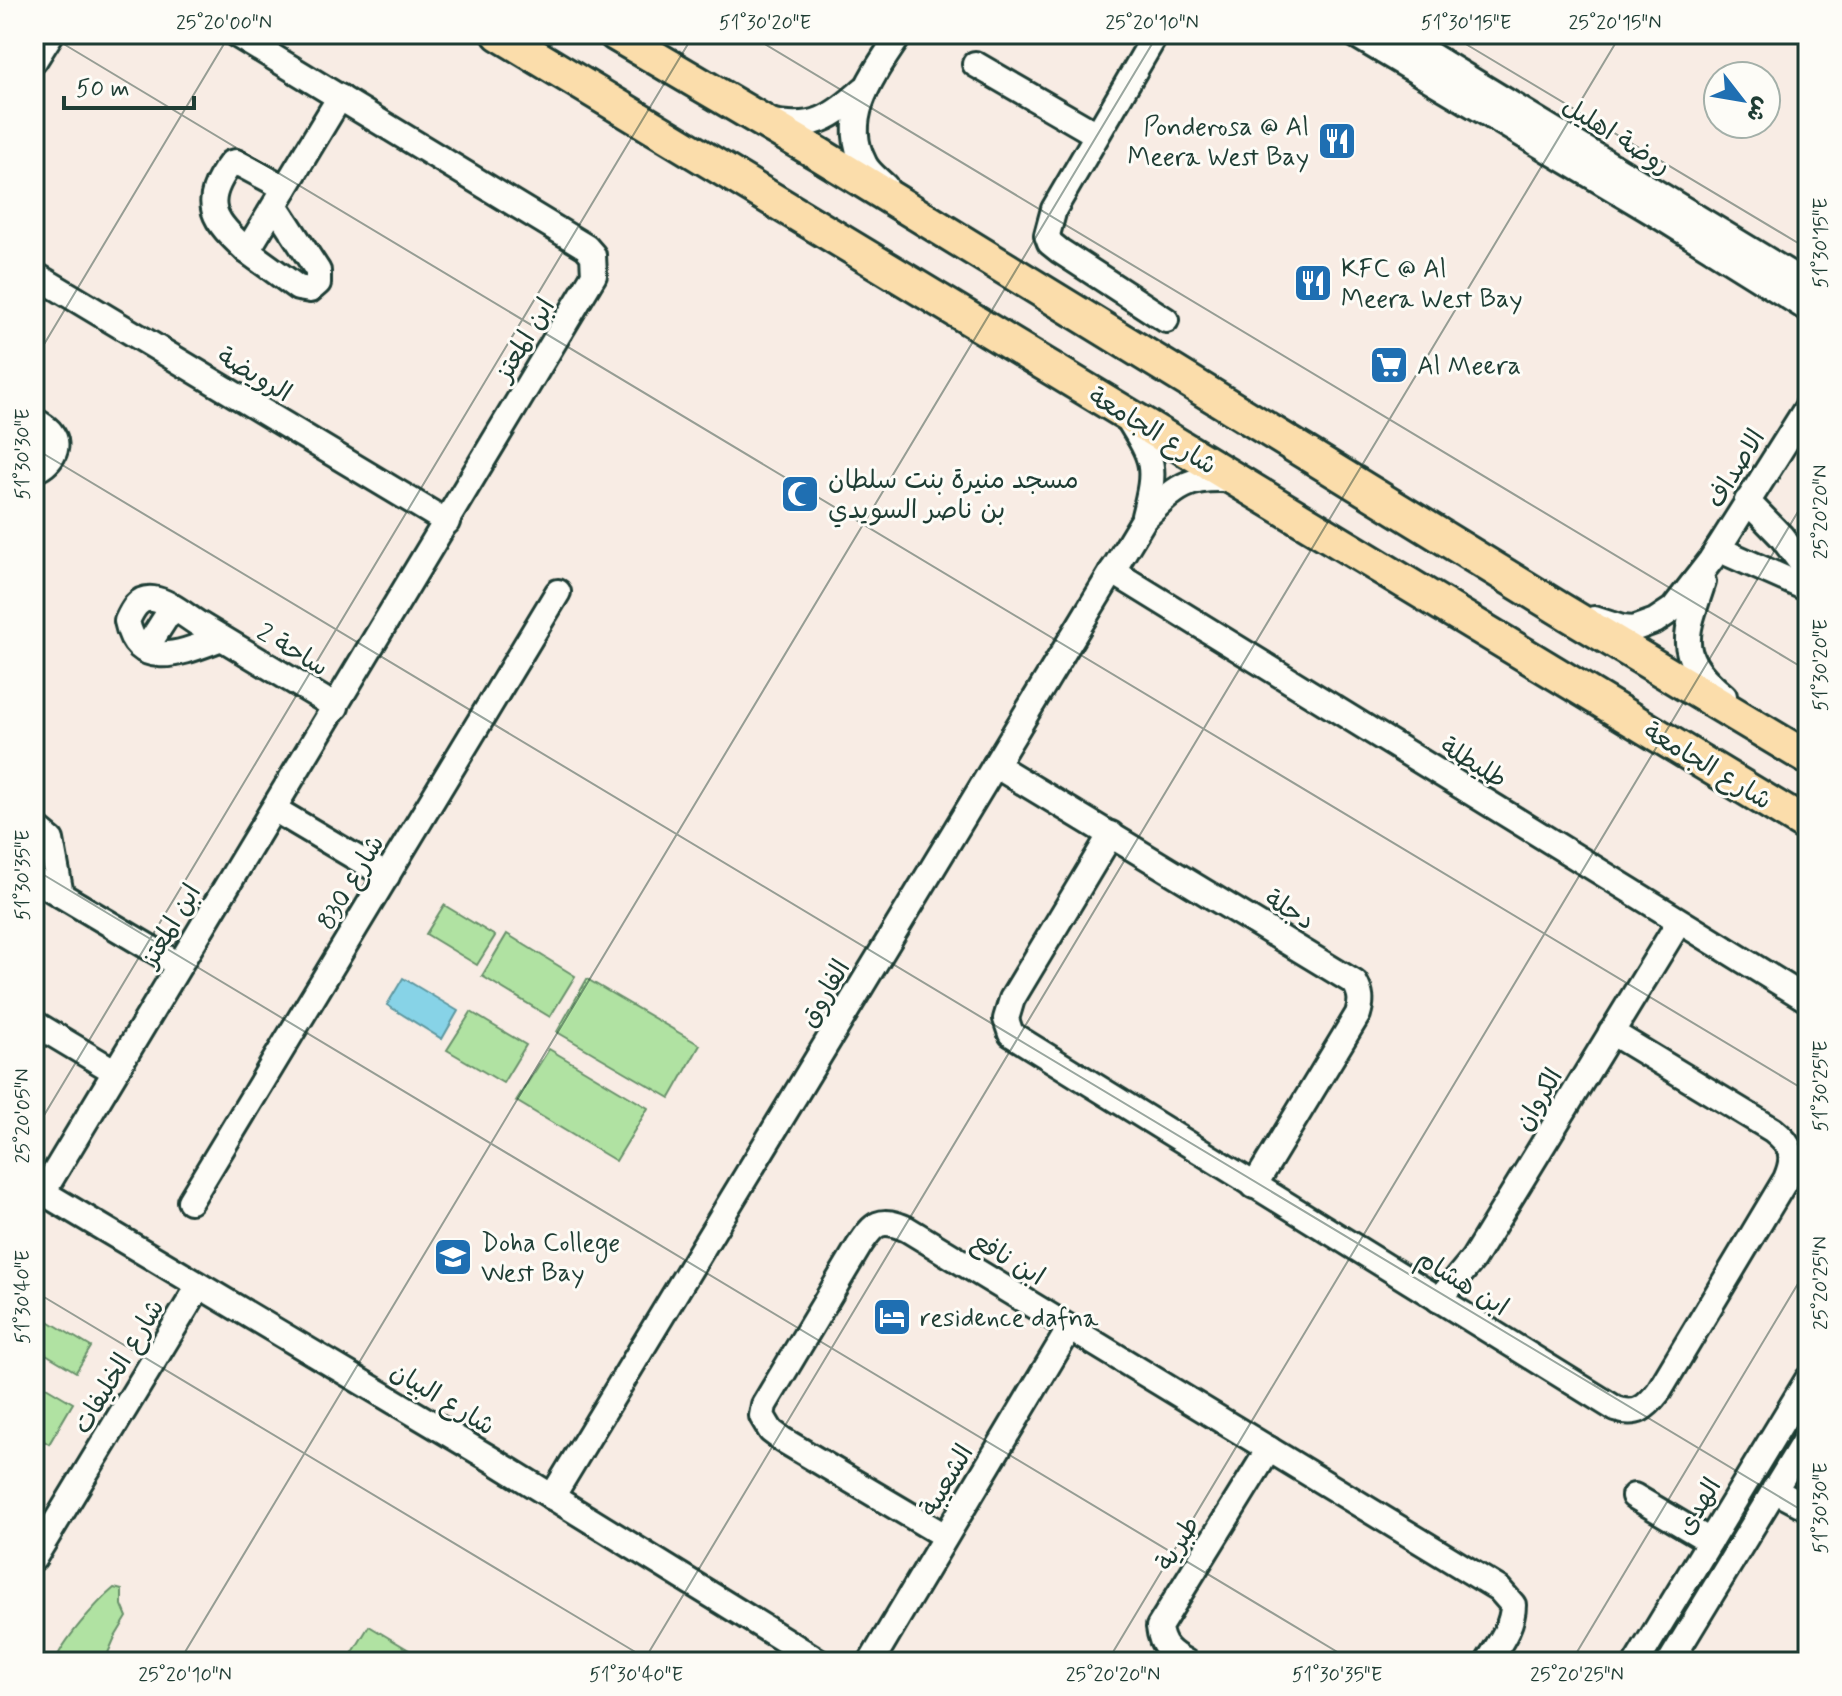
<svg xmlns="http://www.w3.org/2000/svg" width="1842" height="1696" font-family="Mynerve,'Playpen Sans Arabic',sans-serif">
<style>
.green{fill:#b0e2a2;stroke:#68906b;stroke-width:2}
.water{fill:#87d3e7;stroke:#5d979f;stroke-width:2}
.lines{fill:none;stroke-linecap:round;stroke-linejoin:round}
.minor-casing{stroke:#1f3d34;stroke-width:30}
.major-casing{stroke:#1f3d34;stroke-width:38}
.minor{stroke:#fdfcf7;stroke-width:24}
.major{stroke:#fbddab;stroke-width:32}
.ticks{fill:none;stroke:#1f3d34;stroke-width:2;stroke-opacity:0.45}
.labels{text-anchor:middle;stroke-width:6;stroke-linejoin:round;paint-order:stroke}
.poi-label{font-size:26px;fill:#1f3d34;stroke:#fdfcf7;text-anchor:start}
.street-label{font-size:26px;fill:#1f3d34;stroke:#fdfcf7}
.neatline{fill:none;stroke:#1f3d34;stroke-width:3}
.ticks-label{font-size:20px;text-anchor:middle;fill:#1f3d34}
</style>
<rect width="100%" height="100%" fill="#f8ece4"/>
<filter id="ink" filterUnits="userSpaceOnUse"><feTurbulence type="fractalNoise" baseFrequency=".0125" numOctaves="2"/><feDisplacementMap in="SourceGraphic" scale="16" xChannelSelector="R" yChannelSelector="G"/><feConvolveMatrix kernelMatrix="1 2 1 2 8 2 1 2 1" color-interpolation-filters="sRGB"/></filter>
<g filter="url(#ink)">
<g class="green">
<path d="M 444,905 L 495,936 L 477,965 L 426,934 Z"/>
<path d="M 507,934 L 575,976 L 550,1017 L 482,976 Z"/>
<path d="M 587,979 L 700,1045 L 670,1098 L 557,1032 Z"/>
<path d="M 471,1012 L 526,1045 L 503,1083 L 447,1050 Z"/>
<path d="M 549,1049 L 648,1108 L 616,1161 L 516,1101 Z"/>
<path d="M 45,1319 L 91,1347 L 76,1372 L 34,1347 L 34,1338 Z"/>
<path d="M 34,1380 L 73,1403 L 49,1444 L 34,1435 Z"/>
<path d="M 114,1588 L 122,1590 L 122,1605 L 127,1617 L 115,1637 L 105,1660 L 55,1662 C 62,1642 96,1603 114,1588 Z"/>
<path d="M 369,1626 L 429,1662 L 347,1662 Z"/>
</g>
<path class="water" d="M 403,978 L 458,1011 L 442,1039 L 387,1005 Z"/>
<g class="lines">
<g class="minor-casing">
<g id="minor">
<path d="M 1156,34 L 1054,209 L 1047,235 L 1050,243 L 1060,251 L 1166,320"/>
<path d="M 1354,34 L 1659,216 L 1808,309"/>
<path d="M 1396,34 L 1808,285"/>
<path d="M 34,61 L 51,34"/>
<path d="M 975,64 L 1096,134"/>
<path d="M 768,121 C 813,131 832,118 864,89"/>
<path d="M 885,186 C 878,179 868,172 864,163 C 839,116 876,71 900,34"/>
<path d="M 275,205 L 318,271 L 318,283 L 310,290 L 298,288 L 247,251 L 340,97"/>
<path d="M 247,251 C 214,220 199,205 231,163 L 236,162 L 285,188"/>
<path d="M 34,274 L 447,522"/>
<path d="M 1127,417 C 1154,461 1157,465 1144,516"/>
<path d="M 34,420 C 40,424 47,427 51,433 C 63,447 49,466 34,470"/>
<path d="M 1747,501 L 1781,536 L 1808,572"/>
<path d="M 1718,549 L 1808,589"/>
<path d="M 1112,571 L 1808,1000"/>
<path d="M 1703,582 C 1685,636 1674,655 1724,696"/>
<path d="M 1594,619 L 1622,628 L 1633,629 L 1655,621 L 1673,609 L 1711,560 L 1808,406"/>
<path d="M 222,638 C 188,650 138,675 127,621 C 132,610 138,597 153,599 C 169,601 188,618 202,626 C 246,653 291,680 336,707"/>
<path d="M 145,650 L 172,608"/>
<path d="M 995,765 L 1355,983 C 1361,994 1362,1001 1358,1014 L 1254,1186"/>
<path d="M 274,809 L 387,876"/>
<path d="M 34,826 L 51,840 L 61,895"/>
<path d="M 1111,834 L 1012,999 L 1006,1019 L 1011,1034 L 1616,1409 C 1637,1416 1646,1408 1659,1391 L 1786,1179 C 1796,1156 1792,1145 1773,1130 L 1611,1032"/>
<path d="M 34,879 L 179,965"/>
<path d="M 34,1023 L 114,1071"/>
<path d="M 34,1187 L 491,1459 L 820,1662"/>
<path d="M 43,1192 L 594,275 L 593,255 L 586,247 L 235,34"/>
<path d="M 190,1201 L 558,592"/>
<path d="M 1439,1300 L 1473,1259 L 1679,922"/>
<path d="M 1774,1490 L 1808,1508"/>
<path d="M 1634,1496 L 1710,1541"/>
<path d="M 552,1497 L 1144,519 C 1176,487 1188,475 1236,480"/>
<path d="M 945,1536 L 783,1440 L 771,1431 L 762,1416 L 764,1405 L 859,1246 C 874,1223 880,1217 907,1229 L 1499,1589 L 1513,1605 C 1513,1626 1499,1644 1488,1662"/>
<path d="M 34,1558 L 199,1286"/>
<path d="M 871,1662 L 1070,1328"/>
<path d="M 1186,1662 C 1170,1653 1161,1646 1159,1627 L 1269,1449"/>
<path d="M 1637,1662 L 1808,1379"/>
<path d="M 1670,1662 L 1808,1435"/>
</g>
</g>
<g class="major-casing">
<g id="major">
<path d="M 499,34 L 1808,826"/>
<path d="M 615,34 L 819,154 L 1560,609 L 1808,758"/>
</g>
</g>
<use href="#minor" class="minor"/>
<use href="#major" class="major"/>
</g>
</g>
<path class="ticks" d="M 47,34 L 1808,1092M 748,34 L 1808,671M 1449,34 L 1808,249M 34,361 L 230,34M 34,448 L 1808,1514M 34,869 L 1354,1662M 34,1132 L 694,34M 34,1291 L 652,1662M 179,1662 L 1158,34M 643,1662 L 1621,34M 1107,1662 L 1808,495M 1571,1662 L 1808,1267"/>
<defs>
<g id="restaurant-square" transform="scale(2)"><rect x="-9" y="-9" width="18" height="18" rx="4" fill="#1f6fb2" stroke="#fdfcf7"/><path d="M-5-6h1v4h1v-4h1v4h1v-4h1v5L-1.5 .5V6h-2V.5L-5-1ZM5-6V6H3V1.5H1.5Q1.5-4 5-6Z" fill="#fff"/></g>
<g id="supermarket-square" transform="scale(2)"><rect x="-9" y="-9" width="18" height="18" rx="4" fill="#1f6fb2" stroke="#fdfcf7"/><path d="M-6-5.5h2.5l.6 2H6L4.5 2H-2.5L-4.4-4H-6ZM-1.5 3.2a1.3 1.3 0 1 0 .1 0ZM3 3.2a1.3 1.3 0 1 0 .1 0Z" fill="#fff"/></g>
<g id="mosque-square" transform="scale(2)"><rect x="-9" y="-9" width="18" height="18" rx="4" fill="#1f6fb2" stroke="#fdfcf7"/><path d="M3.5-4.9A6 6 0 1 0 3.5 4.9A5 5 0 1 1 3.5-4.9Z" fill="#fff"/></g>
<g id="school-square" transform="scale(2)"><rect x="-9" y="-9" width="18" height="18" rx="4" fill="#1f6fb2" stroke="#fdfcf7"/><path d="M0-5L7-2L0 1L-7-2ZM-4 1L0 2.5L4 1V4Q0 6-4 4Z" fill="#fff"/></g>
<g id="hotel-square" transform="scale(2)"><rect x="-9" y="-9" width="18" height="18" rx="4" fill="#1f6fb2" stroke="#fdfcf7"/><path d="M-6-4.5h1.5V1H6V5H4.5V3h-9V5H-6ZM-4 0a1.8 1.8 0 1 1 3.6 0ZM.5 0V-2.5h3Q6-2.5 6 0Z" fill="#fff"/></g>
</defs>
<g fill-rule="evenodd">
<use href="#restaurant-square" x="1337" y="141"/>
<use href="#restaurant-square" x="1313" y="283"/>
<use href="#supermarket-square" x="1389" y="365"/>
<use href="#mosque-square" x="800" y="494"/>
<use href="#school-square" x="453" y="1257"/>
<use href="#hotel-square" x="892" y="1317"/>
</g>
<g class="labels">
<g class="poi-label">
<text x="1309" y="135" text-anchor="end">Ponderosa @ Al<tspan x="1309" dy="30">Meera West Bay</tspan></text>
<text x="1341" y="277">KFC @ Al<tspan x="1341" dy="30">Meera West Bay</tspan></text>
<text x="1417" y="374">Al Meera</text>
<text x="828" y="488">مسجد منيرة بنت سلطان<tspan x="828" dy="30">بن ناصر السويدي</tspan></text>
<text x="481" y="1251">Doha College<tspan x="481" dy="30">West Bay</tspan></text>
<text x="920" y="1326">residence dafna</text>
</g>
<g class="street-label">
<text transform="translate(1617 135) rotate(32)" y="9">روضة اهليل</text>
<text transform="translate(524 339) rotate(-59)" y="9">ابن المعتز</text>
<text transform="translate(255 374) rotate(31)" y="9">الرويضة</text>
<text transform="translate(1153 430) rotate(31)" y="9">شارع الجامعة</text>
<text transform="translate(1735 468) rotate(-58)" y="9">الاصداف</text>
<text transform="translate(293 649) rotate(31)" y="9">ساحة 2</text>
<text transform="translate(1474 762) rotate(32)" y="9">طليطلة</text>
<text transform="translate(1708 765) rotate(31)" y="9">شارع الجامعة</text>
<text transform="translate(350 882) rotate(-59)" y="9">شارع 830</text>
<text transform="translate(1290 909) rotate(31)" y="9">دجلة</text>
<text transform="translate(170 925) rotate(-59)" y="9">ابن المعتز</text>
<text transform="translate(824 993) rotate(-59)" y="9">الفاروق</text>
<text transform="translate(1538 1099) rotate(-59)" y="9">الكروان</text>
<text transform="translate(1009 1258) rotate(31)" y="9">ابن نافع</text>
<text transform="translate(1463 1282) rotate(32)" y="9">ابن هشام</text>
<text transform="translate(118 1366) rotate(-59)" y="9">شارع الخليفات</text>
<text transform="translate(443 1398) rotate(31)" y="9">شارع البيان</text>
<text transform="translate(946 1480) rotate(-59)" y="9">الشعيبة</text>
<text transform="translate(1698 1506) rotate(-59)" y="9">الهدى</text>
<text transform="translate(1177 1543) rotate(-58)" y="9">طبرية</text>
</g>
</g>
<rect width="1842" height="1696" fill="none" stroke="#fdfcf7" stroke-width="88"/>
<g transform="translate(1742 100) rotate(121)"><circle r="38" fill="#fdfcf7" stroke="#a4b0a9" stroke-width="2"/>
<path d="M0-6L14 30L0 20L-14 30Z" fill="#1f6fb2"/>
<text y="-12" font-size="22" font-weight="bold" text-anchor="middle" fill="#1f3d34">ش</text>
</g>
<path d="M64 96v12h130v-12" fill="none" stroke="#1f3d34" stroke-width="4"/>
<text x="76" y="96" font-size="24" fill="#1f3d34" stroke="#fdfcf7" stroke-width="6" paint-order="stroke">50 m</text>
<rect x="44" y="44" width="1754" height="1608" class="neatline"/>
<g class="ticks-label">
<text x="224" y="29">25°20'00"N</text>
<text x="765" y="29">51°30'20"E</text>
<text x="1152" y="29">25°20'10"N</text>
<text x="1466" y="29">51°30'15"E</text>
<text x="1615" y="29">25°20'15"N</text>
<text transform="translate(1820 243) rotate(-90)" y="7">51°30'15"E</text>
<text transform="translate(22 454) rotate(-90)" y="7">51°30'30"E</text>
<text transform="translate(1820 512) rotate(-90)" y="7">25°20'20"N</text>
<text transform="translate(1820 665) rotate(-90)" y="7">51°30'20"E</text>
<text transform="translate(22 875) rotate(-90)" y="7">51°30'35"E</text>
<text transform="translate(1820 1086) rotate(-90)" y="7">51°30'25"E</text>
<text transform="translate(22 1116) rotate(-90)" y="7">25°20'05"N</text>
<text transform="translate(1820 1283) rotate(-90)" y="7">25°20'25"N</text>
<text transform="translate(22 1297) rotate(-90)" y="7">51°30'40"E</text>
<text transform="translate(1820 1508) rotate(-90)" y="7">51°30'30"E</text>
<text x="185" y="1681">25°20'10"N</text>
<text x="636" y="1681">51°30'40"E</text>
<text x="1113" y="1681">25°20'20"N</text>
<text x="1337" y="1681">51°30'35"E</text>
<text x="1577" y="1681">25°20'25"N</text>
</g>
</svg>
